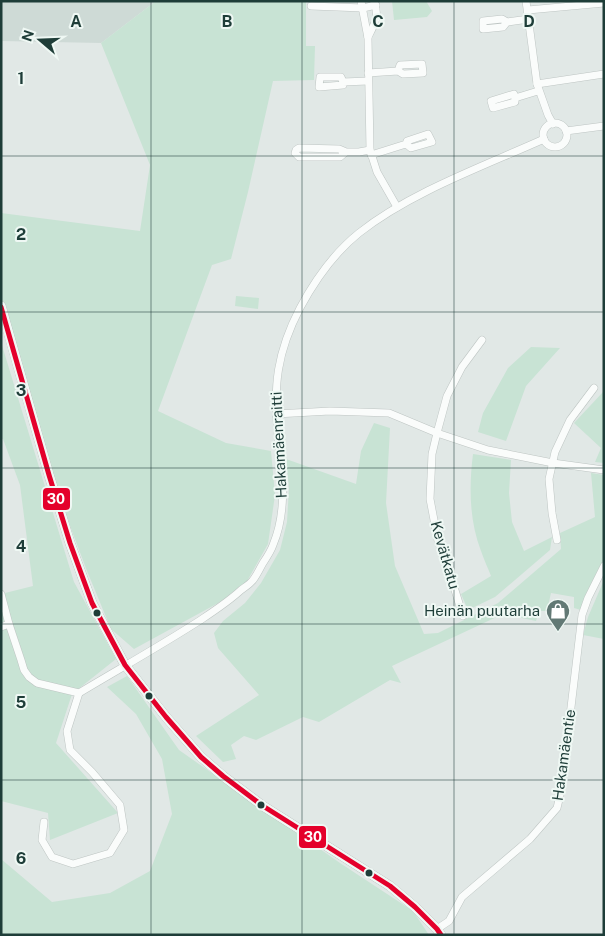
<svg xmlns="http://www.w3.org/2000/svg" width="605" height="936" font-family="'Public Sans',sans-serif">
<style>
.built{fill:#cedad6}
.green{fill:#c8e3d4}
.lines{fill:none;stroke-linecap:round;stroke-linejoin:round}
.minor-casing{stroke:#bec5c3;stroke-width:8}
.tertiary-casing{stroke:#bec5c3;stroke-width:10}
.minor{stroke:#fafcfb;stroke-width:7}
.tertiary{stroke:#fafcfb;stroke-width:9}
.bus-1-casing{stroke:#eff8f4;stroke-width:9}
.bus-1{stroke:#e4002b;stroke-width:5}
.grid{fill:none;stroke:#1e3d38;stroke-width:1;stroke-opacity:0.55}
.bus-dot{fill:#1e3d38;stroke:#eff8f4;stroke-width:2}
.labels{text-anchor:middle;stroke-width:4;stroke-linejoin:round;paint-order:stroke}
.street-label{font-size:15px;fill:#1e3d38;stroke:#eff8f4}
.poi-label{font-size:15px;fill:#1e3d38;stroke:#eff8f4;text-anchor:end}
.grid-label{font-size:16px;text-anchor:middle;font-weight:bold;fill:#1e3d38;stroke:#eff8f4;stroke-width:4;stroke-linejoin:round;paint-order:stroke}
.line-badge{stroke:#eff8f4;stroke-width:2}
.badge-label{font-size:14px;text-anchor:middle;font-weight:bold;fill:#fff}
</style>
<rect width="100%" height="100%" fill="#e1e8e6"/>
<path class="built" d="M 1,1 L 156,1 L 101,43 L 1,41 Z"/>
<g class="green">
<path d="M 156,1 L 306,1 L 306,46 L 315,46 L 314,80 L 273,81 L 248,192 L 231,259 L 212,265 L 158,411 L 226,443 L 271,451 L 275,495 L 268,544 L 242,590 L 134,649 L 111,629 L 87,571 L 58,494 L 1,298 L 1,213 L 140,231 L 150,165 L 101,43 Z"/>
<path d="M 392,1 L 426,1 L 432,11 L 427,17 L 394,20 Z"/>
<path d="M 236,296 L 259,298 L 258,309 L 235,306 Z"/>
<path d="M 1,342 L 74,582 L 116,659 L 72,694 L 56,743 L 118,813 L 50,840 L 48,813 L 1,801 L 1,594 L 33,586 L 20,485 L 3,439 L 1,439 Z"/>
<path d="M 531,347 L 560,348 L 526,386 L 506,441 L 478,432 L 483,413 L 508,368 Z"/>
<path d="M 604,391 L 604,463 L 595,462 L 601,448 L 574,423 Z"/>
<path d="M 374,423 L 390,428 L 386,503 L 395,566 L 424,634 L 438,633 L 498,603 L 561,549 L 560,533 L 595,517 L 591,473 L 604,475 L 604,559 L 586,596 L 581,610 L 574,608 L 574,597 L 551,593 L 547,611 L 539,611 L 536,621 L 503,614 L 392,666 L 401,683 L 390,680 L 319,722 L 303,717 L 256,740 L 244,736 L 231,745 L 236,759 L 223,762 L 196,736 L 259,695 L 218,648 L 214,633 L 223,621 L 245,603 L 261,583 L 280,550 L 287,522 L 289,488 L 286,459 L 356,484 L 361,451 Z"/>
<path d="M 473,454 L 511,460 L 509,493 L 512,522 L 524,551 L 552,537 L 550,550 L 495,597 L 468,610 L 461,594 L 491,576 C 488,568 484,560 481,551 C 469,520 469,486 473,454 Z"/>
<path d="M 604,580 L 604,639 L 583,635 L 588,617 Z"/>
<path d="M 127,676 L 179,750 L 340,863 L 413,911 L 429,935 L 1,935 L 1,859 L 52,902 L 110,893 L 150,871 L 172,814 L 162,759 L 136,714 L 107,687 Z"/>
</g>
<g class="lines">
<g class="minor-casing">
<g id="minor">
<path d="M 361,1 L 368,38 L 370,150 L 377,172 L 397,207"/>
<path d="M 526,1 L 537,84 L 548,115 L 553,124"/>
<path d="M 311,6 L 363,8 L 376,5"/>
<path d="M 528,10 L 604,3"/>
<path d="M 507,22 L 503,27 L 483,29 L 483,21 L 502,19 L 507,22 L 529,19"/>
<path d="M 368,37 C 374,25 380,16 374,3"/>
<path d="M 368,73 L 398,71 L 400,65 L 422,64 L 423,73 L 403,74 L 398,71"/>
<path d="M 343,82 L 343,85 L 319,87 L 320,77 L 341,77 L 343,82 L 368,81"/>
<path d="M 537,84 L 604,74"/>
<path d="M 515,98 L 515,102 L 493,108 L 491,101 L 514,94 L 515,98 L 538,91"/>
<circle cx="555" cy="135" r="12"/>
<path d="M 566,131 L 604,126"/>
<path d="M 346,152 L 340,157 L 299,157 L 295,153 L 296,150 L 299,148 L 339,149 L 346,152 L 359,152 L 370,150"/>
<path d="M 371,155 L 406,144 L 407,141 L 428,134 L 432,142 L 411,148 L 406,144"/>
<path d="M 276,414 L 330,411 L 389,413 L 437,433 L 488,450 L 553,463 L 604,470"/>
<path d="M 557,540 L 552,513 L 549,479 L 555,452 L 570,420 L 594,388"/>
<path d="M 1,594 L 9,624 L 21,660 L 24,670 L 29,677 L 37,683 L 79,693 C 119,669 160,646 199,621 C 214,611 228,602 241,590 C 245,587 250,584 253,580 C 257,575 260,568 263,563 C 267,557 271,551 273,545 C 288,509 282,473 278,435 C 273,386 277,352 300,308 C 315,280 334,253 359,233 C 411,192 484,166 544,139"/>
<path d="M 463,616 L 450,574 L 438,541 L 430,499 L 432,454 L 437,433 L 447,396 L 462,367 L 482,340"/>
<path d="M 1,627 L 9,624"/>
<path d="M 44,822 L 42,840 L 52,857 L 73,864 L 110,853 L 124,830 L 120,805 L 92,772 L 70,750 L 67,731 L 79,693"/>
<path d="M 437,929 L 449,921 L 462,897 L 530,839 L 557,808 L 561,791 L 582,615 L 588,598 L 604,566"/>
</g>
</g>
<g class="tertiary-casing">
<path id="tertiary" d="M 1,306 L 49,475 L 70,543 L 92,603 L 125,665 L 166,717 L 201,757 L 223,776 L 263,806 L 390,886 L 415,907 L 437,929 L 441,935"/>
</g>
<use href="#minor" class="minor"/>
<use href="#tertiary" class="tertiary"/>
<g class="bus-1-casing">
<path id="bus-1" d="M 1,307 L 49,475 L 70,543 L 92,603 L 125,665 L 166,717 L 201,757 L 223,776 L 263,806 L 390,886 L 415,907 L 437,929 L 441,935"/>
</g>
<use href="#bus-1" class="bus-1"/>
</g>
<path class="grid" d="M 151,1 L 151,935M 302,1 L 302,935M 454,1 L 454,935M 1,156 L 604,156M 1,312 L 604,312M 1,468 L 604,468M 1,624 L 604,624M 1,780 L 604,780"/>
<defs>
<g id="shop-pin" transform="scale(1.25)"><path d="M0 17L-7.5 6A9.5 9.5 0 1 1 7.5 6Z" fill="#627975" stroke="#eff8f4"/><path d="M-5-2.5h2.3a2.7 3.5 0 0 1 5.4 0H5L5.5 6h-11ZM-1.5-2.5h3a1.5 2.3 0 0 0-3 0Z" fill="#fff"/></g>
</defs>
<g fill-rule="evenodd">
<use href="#shop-pin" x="558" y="611"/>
</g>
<g class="bus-dot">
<circle cx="97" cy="613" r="4.5"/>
<circle cx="149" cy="696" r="4.5"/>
<circle cx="261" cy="805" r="4.5"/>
<circle cx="369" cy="873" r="4.5"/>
</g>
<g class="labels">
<g class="street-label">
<text transform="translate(279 445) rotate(-93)" y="5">Hakamäenraitti</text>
<text transform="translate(445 555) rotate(74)" y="5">Kevätkatu</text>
<text transform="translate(564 755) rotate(-82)" y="5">Hakamäentie</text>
</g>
<g class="poi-label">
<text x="540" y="616">Heinän puutarha</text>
</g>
</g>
<g class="grid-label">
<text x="76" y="27">A</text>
<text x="227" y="27">B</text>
<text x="378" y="27">C</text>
<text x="529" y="27">D</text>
<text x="21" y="84">1</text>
<text x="21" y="240">2</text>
<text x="21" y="396">3</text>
<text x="21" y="552">4</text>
<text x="21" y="708">5</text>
<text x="21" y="864">6</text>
</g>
<g class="line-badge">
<rect x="42" y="487" width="29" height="24" rx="5" fill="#e4002b"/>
<rect x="298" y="825" width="29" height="24" rx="5" fill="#e4002b"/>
</g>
<g class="badge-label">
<text x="56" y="504">30</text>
<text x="313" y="842">30</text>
</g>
<rect width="605" height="936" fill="none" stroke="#1e3d38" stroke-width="5"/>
<g transform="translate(40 40) rotate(289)" stroke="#eff8f4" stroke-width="4" paint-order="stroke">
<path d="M0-4L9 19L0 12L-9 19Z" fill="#1e3d38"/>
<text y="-8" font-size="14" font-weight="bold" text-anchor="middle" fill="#1e3d38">N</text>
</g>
</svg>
